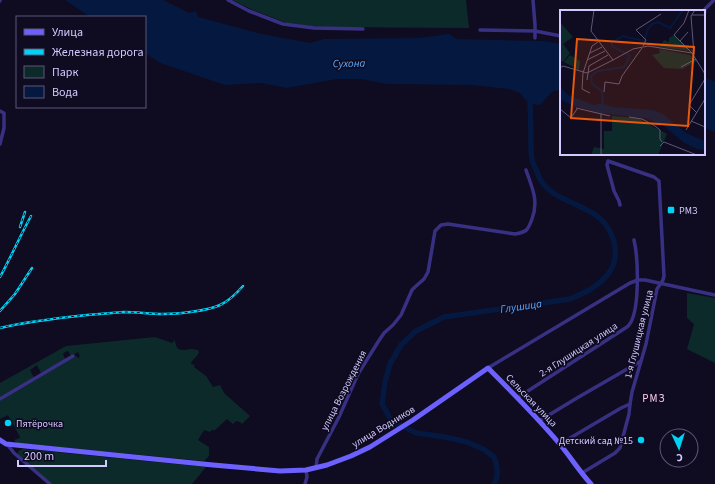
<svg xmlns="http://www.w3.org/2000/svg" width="715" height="484" font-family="'Source Sans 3',sans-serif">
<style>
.green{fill:#0d2a2b}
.water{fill:#05183f}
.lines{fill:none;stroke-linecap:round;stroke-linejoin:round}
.river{stroke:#05183f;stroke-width:5.5}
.minor{stroke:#383183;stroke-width:3.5}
.secondary{stroke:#6c61ff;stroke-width:5}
.rail-casing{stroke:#00d2f5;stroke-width:2.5}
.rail{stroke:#0f0b20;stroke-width:1;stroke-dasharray:3;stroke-linecap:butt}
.poi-dot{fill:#00d2f5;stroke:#0f0b20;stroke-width:1.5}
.labels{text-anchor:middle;stroke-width:3.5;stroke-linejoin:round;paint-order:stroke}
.poi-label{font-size:10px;fill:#d2caff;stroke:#0f0b20;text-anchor:start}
.street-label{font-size:10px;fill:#d2caff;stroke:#0f0b20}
.water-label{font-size:11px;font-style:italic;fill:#58aaff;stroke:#0f0b20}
.neighbourhood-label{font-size:11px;letter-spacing:1px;fill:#ffccea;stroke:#0f0b20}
.inset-river{fill:none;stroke:#05183f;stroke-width:2}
.inset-road{fill:none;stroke:#5d5779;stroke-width:1}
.view{fill:#e8590c;fill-opacity:0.15;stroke:#e8590c;stroke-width:2}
.inset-edge{fill:none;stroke:#d2caff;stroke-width:2}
</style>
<rect width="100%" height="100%" fill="#0f0b20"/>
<g class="green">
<path d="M 232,0 L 466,0 L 469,28 L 315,27 L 287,23 L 253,10 Z"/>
<path d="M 687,293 L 715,298 L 715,363 L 687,349 L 694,324 L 687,318 Z"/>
<path d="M 155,337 L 172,343 L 175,340 C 176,353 183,350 192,349 C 193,349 197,350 198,350 L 199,353 L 195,358 L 192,361 L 191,364 L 195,365 L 194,367 L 206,376 L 213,387 L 220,385 L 224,393 L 250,416 L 242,424 L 240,422 L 236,421 L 233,424 L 227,419 L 215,430 L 212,430 L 210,432 L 204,430 L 198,440 L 209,447 C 209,455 211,455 204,461 L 17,443 L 14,440 L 20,438 L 20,437 L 8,415 L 0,419 L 0,401 L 76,356 L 78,358 L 80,356 L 78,352 L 71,356 L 68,351 L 65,352 L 63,354 L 65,359 L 41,373 L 37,365 L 30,370 L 34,378 L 0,398 L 0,383 L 66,346 Z"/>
<path d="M 24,449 L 206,467 L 192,484 L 52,484 L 18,455 L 18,452 L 20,450 Z"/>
</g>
<g class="water">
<path d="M 65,0 L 163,0 L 189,13 L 196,11 L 198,17 L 262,34 L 310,43 L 324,39 L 418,38 L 449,34 L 457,39 L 544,41 L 561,44 L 561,90 L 553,91 L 540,105 L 529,104 L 520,93 L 509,89 L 472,85 L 387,84 L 361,79 L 337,79 L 287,88 L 261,83 L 225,85 L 160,63 L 145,53 L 145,17 L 90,17 Z"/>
<path d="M 704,77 L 715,82 L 715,132 L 704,128 Z"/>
</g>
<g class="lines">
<path class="river" d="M 494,484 C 500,476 497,465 494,457 L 483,449 L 467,442 L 445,437 L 417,433 L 392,422 L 382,404 L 385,382 L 390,364 L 401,345 L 416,331 L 444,317 L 570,299 C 588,292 612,279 615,258 C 616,249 615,242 611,234 C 598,202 555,206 540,179 C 538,174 535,168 533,163 C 530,154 531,144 531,135 C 531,123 530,111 530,98"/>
<g class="minor">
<path d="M 228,0 L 249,11 L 283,24 L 314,28 L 363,29"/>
<path d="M 533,0 L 535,25 L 535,38"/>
<path d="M 0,1 L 0,0"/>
<path d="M 704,17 L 705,9 L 714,0"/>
<path d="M 480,30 L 535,31 L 561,36"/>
<path d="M 0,111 L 4,113 L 4,128 L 0,144"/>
<path d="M 488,368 L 630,283 L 638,280 L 645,280 L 715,295"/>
<path d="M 517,398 L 627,327 C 641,316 638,257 634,240"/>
<path d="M 0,399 L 73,356"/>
<path d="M 539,421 L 577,398 L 641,361"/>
<path d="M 7,444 L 14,453 L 50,484"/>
<path d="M 560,444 L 621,408 L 630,404"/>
<path d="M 316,468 L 317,459 L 339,417 L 358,374 L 378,342 L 384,333 L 393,325 L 401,315 L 412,290 L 415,287 L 424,279 L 428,272 L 435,231 L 441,225 L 448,224 L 515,234 C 527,232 528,230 532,219 C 539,200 532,188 526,170"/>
<path d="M 582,473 L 615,453 L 620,448 L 629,414 L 630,404 L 632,392 L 646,344 L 657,289 L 663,280 L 664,276 L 659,181 L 654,177 L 608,161 L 607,165 L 614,191 L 619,201 L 620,205"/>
<path d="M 305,484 L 307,477 L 306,470"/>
</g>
<path class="secondary" d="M 0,440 L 6,444 L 213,465 L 280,471 L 306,470 L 327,465 L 351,456 L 370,447 L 413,420 L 488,368 C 512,392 536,416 558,442 C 570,456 579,471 591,484"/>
<g class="rail-casing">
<g id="rail">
<path d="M 20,227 L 25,212"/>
<path d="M 0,277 C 11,257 20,236 31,216"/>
<path d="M 0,311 L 15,294 L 32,268"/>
<path d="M 0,328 C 29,321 58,318 87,315 C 99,314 111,313 124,312 C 137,312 150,314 163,314 C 178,314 207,311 220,305 C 229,301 236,294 243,286"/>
</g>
</g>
<use href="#rail" class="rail"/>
</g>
<g class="poi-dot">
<rect x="667" y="206" width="8" height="8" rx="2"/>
<circle cx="8" cy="423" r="4"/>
<circle cx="641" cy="440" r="4"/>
</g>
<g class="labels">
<g class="poi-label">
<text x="679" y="214">РМЗ</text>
<text x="16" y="427">Пятёрочка</text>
<text x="633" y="444" text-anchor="end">Детский сад №15</text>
</g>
<g class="street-label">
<text transform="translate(638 334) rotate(-76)" y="4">1-я Глушицкая улица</text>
<text transform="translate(578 349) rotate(-33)" y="4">2-я Глушицкая улица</text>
<text transform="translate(343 390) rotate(-63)" y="4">улица Возрождения</text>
<text transform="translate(532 400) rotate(46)" y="4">Сельская улица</text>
<text transform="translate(383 426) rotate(-31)" y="4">улица Водников</text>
</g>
<g class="water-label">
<text transform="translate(349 63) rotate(-1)" y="4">Сухона</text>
<text transform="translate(521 306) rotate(-8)" y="4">Глушица</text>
</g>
<g class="neighbourhood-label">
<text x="654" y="402">РМЗ</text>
</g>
</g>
<g transform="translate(560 10)">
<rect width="145" height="145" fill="#0f0b20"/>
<path d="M 0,12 L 13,27 L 3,34 L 10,43 L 3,52 L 0,50 ZM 114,25 L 131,41 L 100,37 L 104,30 L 109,32 L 109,28 ZM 99,39 L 130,45 L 137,51 L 122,59 L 104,58 L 92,45 L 100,43 ZM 10,45 L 20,51 L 19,60 L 4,52 ZM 52,106 L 77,108 L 107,124 L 98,145 L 31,145 L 34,137 L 44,139 L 44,121 L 52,121 Z" fill="#0d2a2b"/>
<path d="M 0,77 L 8,85 L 34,95 L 43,93 L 52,97 L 92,100 L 103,104 L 126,123 L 145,131 L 145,140 L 137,139 L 123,132 L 104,116 L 86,108 L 40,103 L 14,96 L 0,89 Z" fill="#05183f"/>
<path class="inset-river" d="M 43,95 L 42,81 L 32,74 L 31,66 L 38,61 L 64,57 L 70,46 L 52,36 L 52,32 L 63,26 L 84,31 L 88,19 L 92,14 L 98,12 L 110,18 L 123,0"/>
<path class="inset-road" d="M 34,0 L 31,21 L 53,50 L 73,39 L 88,36 L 132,43 L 145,64M 129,0 L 124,13 L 114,25 L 132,43M 132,5 L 145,5M 120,31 L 128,22M 83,36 L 86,30 L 76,20 L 101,4M 30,43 L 42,37M 134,44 L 131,6 L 135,0M 27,50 L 45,41M 121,57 L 136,49M 0,58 L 3,56 L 27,63 L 53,50M 27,70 L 29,56 L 48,45M 44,82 L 45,72 L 59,74 L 62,66 L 82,38M 30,83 L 22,79 L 23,63 L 32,36 L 38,32M 16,98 L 50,106M 0,99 L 11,108 L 17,99M 137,103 L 129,95 L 145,69M 69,107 L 82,109 L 95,116 L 100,120 L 100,129 L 102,132M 131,111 L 145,117M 126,120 L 145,89M 100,136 L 104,132 L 137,145M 41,145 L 41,104"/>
<path class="view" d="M 17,29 L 134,37 L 128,116 L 11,108 Z"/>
<rect width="145" height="145" class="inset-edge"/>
</g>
<rect x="16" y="16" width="130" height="92" fill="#0f0b20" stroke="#5d5779"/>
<rect x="24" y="29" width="20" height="6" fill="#6c61ff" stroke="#5d5779"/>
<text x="52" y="36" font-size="12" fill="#d2caff">Улица</text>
<rect x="24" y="49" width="20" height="6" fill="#00d2f5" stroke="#5d5779"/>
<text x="52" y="56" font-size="12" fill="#d2caff">Железная дорога</text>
<rect x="24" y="66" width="20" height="12" fill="#0d2a2b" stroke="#5d5779"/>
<text x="52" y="76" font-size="12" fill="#d2caff">Парк</text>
<rect x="24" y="86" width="20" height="12" fill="#05183f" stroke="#5d5779"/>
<text x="52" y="96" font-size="12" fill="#d2caff">Вода</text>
<g transform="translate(679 448) rotate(176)"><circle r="19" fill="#0f0b20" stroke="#5d5779"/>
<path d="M0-3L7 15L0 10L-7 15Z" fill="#00d2f5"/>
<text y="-6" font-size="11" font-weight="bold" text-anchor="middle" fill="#d2caff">С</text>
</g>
<path d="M18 460v6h88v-6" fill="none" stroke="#d2caff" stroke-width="2"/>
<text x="24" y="460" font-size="12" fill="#d2caff" stroke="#0f0b20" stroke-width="3" paint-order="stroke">200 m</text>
</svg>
